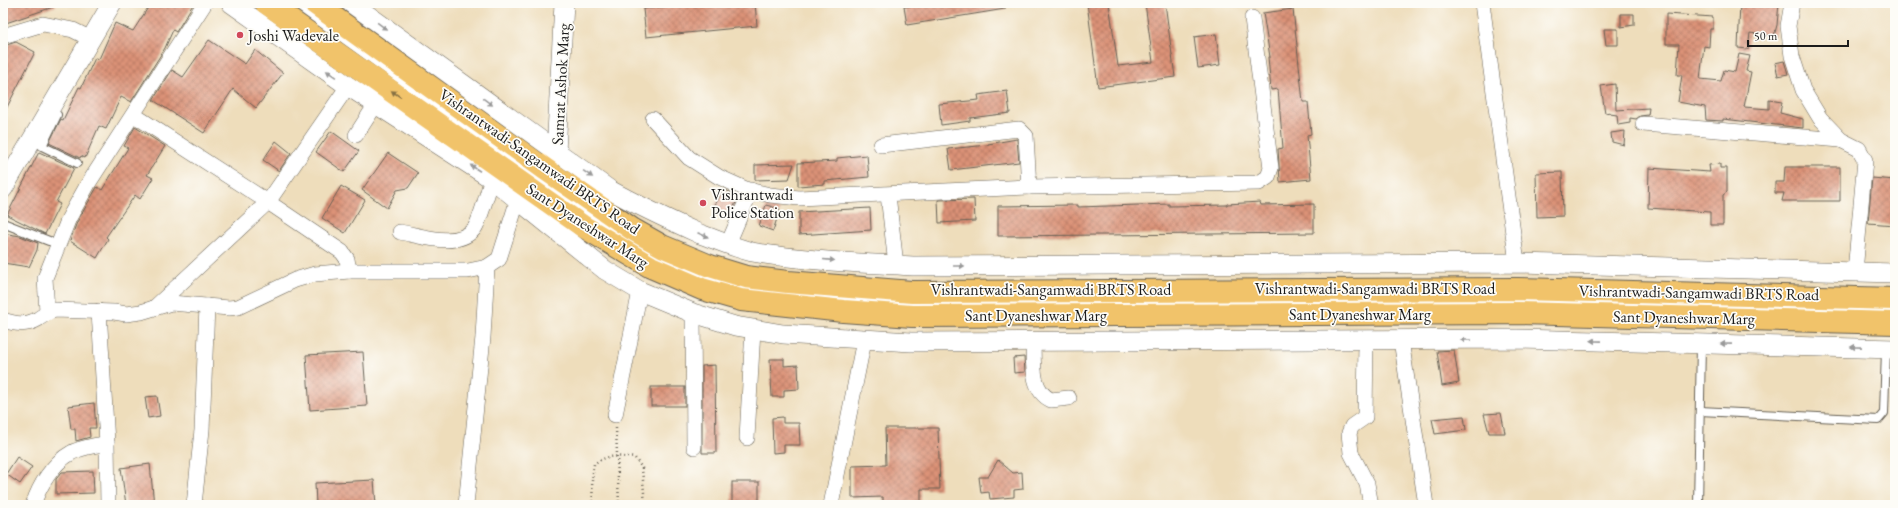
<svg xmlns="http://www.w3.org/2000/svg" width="1898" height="508" font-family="'EB Garamond',serif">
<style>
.building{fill:url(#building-cross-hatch)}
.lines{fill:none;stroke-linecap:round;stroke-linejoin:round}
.service-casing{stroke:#666054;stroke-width:10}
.minor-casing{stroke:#666054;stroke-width:16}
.tertiary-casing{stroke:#666054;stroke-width:20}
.primary-casing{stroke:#666054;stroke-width:24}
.path{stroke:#666054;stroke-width:2.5;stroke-dasharray:1 3;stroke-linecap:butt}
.service{stroke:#fff;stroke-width:8}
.minor{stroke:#fff;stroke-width:15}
.tertiary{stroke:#fff;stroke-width:19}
.primary{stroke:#f1c36a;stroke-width:22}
.oneway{fill:#999}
.oneway2{fill:#867043}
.poi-dot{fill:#d1495b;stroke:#fdfcf7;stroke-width:1.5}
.labels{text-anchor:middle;stroke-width:3.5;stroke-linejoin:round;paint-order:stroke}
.poi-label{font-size:16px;fill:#1c1c1c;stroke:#fdfcf7;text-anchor:start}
.street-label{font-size:16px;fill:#1c1c1c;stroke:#fdfcf7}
</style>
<defs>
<pattern id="building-cross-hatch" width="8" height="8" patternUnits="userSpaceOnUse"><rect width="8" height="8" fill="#db9277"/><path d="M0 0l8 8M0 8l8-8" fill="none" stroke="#b17661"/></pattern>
</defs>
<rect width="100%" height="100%" fill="#fdfcf7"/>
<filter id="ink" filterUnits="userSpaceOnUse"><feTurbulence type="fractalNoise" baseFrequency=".025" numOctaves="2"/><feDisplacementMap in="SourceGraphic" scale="8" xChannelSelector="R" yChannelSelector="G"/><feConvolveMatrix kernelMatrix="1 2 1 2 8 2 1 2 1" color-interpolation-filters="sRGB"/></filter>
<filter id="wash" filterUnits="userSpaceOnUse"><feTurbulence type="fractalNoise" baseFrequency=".012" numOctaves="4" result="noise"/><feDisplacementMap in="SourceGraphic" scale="16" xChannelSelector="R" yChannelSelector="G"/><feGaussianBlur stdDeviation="0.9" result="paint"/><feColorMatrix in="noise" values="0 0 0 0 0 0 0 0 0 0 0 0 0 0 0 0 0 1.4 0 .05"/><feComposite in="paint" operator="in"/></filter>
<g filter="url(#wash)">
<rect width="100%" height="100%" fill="#edb"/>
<g id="blocks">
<g class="building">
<path d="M 3,3 L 55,3 L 56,6 L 3,24 Z"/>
<path d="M 151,3 L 194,3 L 176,32 L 173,30 L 165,48 L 131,102 L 121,97 L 106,129 L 99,126 L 85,158 L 81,156 L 80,158 L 49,143 L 61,119 L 63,120 L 79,87 L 81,88 L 95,58 L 99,59 L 115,23 L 133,31 Z"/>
<path d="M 702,3 L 755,3 L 757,26 L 646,37 L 643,9 Z"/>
<path d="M 929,3 L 1005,3 L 1005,9 L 907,25 L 904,7 Z"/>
<path d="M 1087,3 L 1109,3 L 1118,66 L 1153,62 L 1145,3 L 1165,3 L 1175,77 L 1098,87 Z"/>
<path d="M 1740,3 L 1779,3 L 1777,25 L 1774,36 L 1750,33 L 1748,49 L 1738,48 Z"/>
<path d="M 1293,9 L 1303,102 L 1308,102 L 1311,134 L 1307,135 L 1311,179 L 1280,182 L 1278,149 L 1283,148 L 1278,89 L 1271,90 L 1268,57 L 1270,57 L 1263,13 Z"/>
<path d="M 1621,14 L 1634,14 L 1634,25 L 1621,27 Z"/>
<path d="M 1666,14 L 1713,17 L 1713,29 L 1710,29 L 1709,47 L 1704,46 L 1700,79 L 1721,81 L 1724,70 L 1735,72 L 1739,54 L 1750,56 L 1746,71 L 1751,72 L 1744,107 L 1769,109 L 1769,100 L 1782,102 L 1780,113 L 1803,119 L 1803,128 L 1723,119 L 1723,121 L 1706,120 L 1705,107 L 1678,102 L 1682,75 L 1677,75 L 1679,44 L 1666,44 Z"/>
<path d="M 1604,29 L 1618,29 L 1618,45 L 1606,45 Z"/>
<path d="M 1216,34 L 1220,65 L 1198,68 L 1194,37 Z"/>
<path d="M 209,40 L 245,64 L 255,50 L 283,73 L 256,108 L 233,89 L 204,133 L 153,100 L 172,70 L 183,77 Z"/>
<path d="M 16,42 L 35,52 L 3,115 L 3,46 Z"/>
<path d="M 1784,61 L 1788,74 L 1778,76 L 1775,63 Z"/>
<path d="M 1615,84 L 1616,110 L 1649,108 L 1648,115 L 1640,116 L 1636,119 L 1630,118 L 1630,123 L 1618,125 L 1617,115 L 1610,114 L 1610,112 L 1605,113 L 1601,86 Z"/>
<path d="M 1007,91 L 1010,113 L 970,118 L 970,121 L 941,125 L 939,104 L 979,100 L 978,95 Z"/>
<path d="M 135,127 L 165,146 L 147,175 L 153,178 L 140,199 L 135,195 L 106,237 L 108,239 L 97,258 L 70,241 L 77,222 L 96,189 L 97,187 L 102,190 L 128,148 L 124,146 Z"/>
<path d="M 331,131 L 359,151 L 344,172 L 316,152 Z"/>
<path d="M 1625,131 L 1624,145 L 1612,142 L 1611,133 Z"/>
<path d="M 1017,139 L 1019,162 L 951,170 L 948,149 L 988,145 L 988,144 Z"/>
<path d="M 276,141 L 291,153 L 279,171 L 263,160 Z"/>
<path d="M 39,152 L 74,168 L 56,202 L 60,204 L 45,234 L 7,215 Z"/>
<path d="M 388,153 L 418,173 L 408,188 L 397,190 L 387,208 L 362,190 Z"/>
<path d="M 867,155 L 869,177 L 825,181 L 825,184 L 798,186 L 798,163 L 837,161 L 837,158 Z"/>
<path d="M 794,164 L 789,179 L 755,180 L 755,165 Z"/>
<path d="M 1720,164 L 1720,168 L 1727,168 L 1727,192 L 1723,195 L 1723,225 L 1710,225 L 1710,212 L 1648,208 L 1649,168 L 1710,172 L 1709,165 Z"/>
<path d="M 1785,167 L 1840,167 L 1840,201 L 1782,201 L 1784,193 L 1775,193 L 1775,182 L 1784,182 Z"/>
<path d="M 1562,172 L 1563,216 L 1537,217 L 1536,173 Z"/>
<path d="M 1872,178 L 1895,180 L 1895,225 L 1868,223 Z"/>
<path d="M 341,186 L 365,200 L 345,233 L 322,218 Z"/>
<path d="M 723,189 L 739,196 L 730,215 L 714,207 Z"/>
<path d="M 974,199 L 975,221 L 939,223 L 938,200 Z"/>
<path d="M 1260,202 L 1261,205 L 1314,204 L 1314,233 L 998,236 L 998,206 L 1078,205 L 1078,207 L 1169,204 L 1169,206 L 1227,205 L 1227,204 Z"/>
<path d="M 766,205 L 780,209 L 773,231 L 759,226 Z"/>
<path d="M 870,208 L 871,230 L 799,235 L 799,212 Z"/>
<path d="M 3,233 L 20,236 L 38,243 L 37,250 L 29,267 L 3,263 Z"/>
<path d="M 1454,350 L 1459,383 L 1442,386 L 1437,351 Z"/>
<path d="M 363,352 L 367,406 L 310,410 L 306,355 Z"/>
<path d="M 1024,357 L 1025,372 L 1014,373 L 1013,358 Z"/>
<path d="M 770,359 L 784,359 L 784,366 L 798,365 L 799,389 L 784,390 L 784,397 L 772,397 Z"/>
<path d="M 715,365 L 716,453 L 702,453 L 702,366 Z"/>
<rect x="651" y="387" width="34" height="19"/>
<path d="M 157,396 L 160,416 L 148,418 L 145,397 Z"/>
<path d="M 94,403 L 96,428 L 89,428 L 90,437 L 76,441 L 75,429 L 71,429 L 68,406 Z"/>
<path d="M 1501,413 L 1505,433 L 1489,433 L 1484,414 Z"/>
<path d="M 1464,416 L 1466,430 L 1435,434 L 1432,419 Z"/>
<path d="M 783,417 L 783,423 L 799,423 L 800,445 L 784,445 L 784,452 L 773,453 L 772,418 Z"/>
<path d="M 885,428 L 938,428 L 940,489 L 921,489 L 921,502 L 908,502 L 908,505 L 883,505 L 883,497 L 852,498 L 852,466 L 886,465 Z"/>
<path d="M 17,457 L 32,467 L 20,484 L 6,474 Z"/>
<path d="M 998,460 L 1013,473 L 1022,472 L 1023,489 L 1014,490 L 1014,497 L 990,499 L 989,492 L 981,493 L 979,477 L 988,477 Z"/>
<path d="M 150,464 L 154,505 L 126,505 L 121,468 Z"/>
<path d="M 93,471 L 94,493 L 56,494 L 56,479 L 62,472 Z"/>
<path d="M 374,480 L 376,505 L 316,505 L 315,483 Z"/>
<rect x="732" y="482" width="27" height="23"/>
</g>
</g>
</g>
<g filter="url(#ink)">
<use href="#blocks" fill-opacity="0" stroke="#666054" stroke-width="1"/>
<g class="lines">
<g class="service-casing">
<g id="service">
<path d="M 294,3 L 591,217 L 657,257 L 706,277 L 743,289 L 844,299 L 912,304 L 1517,301 L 1895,311"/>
<path d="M 53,112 L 57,115 L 42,146 L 77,163"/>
<path d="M 3,223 L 49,241"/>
<path d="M 1700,411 L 1878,420 L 1884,413 L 1886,349"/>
<path d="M 1698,505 L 1701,344"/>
</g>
</g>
<g class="minor-casing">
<g id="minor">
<path d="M 1482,3 L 1517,263"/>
<path d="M 1792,3 L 1788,26 L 1792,56 L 1803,90 L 1820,118 L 1841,140"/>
<path d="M 3,36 L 43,24 L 73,30 L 91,39"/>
<path d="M 134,115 L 268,202 L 342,252 L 347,259 L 349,271"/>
<path d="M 653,119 L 689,158 L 719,177 L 748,190 L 770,195 L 799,198 L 1029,187 L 1259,183 L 1268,177 L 1271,168 L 1252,18"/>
<path d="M 1643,124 L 1841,140 L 1859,149 L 1865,160 L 1855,272"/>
<path d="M 356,135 L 376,104"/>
<path d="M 881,145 L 1019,129 L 1026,136 L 1029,187"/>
<path d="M 888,195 L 896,265"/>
<path d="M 400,232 C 422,236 457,249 474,229 C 480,222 488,190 492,179"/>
<path d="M 728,244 L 751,190"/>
<path d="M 155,307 L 268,202 L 348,86"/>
<path d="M 99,311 L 107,443 L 108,505"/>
<path d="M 47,312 L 45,278 L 69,218 L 88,184 L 205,3"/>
<path d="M 693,313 L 694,447"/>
<path d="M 3,320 C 15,324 26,326 38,319 C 44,315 47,312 55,310 L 114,312 L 126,314 L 141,312 L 171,303 L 229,308 L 238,307 L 295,280 L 315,274 L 349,271 L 468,271 L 487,267 L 499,259 L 518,199"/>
<path d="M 1366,340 L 1365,417 L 1352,426 L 1349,433 L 1351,453 L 1367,484 L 1371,505"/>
<path d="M 1401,340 L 1426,505"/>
<path d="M 1033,342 C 1034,362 1030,390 1051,400 L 1069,398"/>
<path d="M 615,415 L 640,291"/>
<path d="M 747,438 L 753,329"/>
<path d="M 33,505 C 39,486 53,463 71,453 C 81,447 96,446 107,443"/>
<path d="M 194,505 L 202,430 L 207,306"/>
<path d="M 466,505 L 483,337 L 487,267"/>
<path d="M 831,505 L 864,340"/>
</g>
</g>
<g class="tertiary-casing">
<g id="tertiary">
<path d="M 231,3 L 348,86 L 492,179 L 605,270 L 640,291 L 693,313 L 735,326 L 783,334 L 911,342 L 1517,339 L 1895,349"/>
<path d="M 351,3 L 610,190 C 639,206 669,220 700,234 C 717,240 735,248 752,252 C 805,261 860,263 913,266 L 1517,263 L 1895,273"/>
<path d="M 3,189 L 112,3"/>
<path d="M 519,199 L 531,189 L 556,152 L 564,3"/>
</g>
</g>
<g class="primary-casing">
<g id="primary">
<path d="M 266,3 L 584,227 L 651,267 L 702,289 L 741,300 L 843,311 L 912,316 L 1517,313 L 1895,323"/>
<path d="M 314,3 L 545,169 L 632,229 L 662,246 L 710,266 L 746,277 L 788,282 L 912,292 L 1517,289 L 1895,299"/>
</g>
</g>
<g class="path">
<path d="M 616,428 L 619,505"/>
<path d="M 593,505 L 592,481 L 594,464 C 607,454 620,456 635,458 L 642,468 L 645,505"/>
</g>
<use href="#service" class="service"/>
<use href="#minor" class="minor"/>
<use href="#tertiary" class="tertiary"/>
<use href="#primary" class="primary"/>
</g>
<defs><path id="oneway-solid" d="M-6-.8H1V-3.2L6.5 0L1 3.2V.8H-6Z"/></defs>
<g class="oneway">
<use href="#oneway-solid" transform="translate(382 26) rotate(36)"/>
<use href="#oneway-solid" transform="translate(331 74) rotate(-145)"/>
<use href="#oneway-solid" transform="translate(488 102) rotate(36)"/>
<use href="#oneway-solid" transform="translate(475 168) rotate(-147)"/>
<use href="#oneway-solid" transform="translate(588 174) rotate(35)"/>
<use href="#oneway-solid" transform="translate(703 235) rotate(23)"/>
<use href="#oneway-solid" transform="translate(829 260) rotate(5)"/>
<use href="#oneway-solid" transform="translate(959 266)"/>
<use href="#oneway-solid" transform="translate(1466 340) rotate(180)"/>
<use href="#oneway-solid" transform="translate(1596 341) rotate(-179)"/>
<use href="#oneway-solid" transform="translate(1726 344) rotate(-179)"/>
<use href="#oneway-solid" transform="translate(1856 347) rotate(-179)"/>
</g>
<use class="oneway2" href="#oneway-solid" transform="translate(396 94) rotate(-145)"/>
</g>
<g class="poi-dot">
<circle cx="240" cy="35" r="4"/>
<circle cx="703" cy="203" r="4"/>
</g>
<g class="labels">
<g class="poi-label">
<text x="248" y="41">Joshi Wadevale</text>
<text x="711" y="200">Vishrantwadi<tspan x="711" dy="18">Police Station</tspan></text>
</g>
<g class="street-label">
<text transform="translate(560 84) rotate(-87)" y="6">Samrat Ashok Marg</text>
<text transform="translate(540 161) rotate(35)" y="6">Vishrantwadi-Sangamwadi BRTS Road</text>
<text transform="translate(588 225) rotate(33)" y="6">Sant Dyaneshwar Marg</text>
<text x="1375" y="294">Vishrantwadi-Sangamwadi BRTS Road</text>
<text x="1051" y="295">Vishrantwadi-Sangamwadi BRTS Road</text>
<text transform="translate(1699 292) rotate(1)" y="6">Vishrantwadi-Sangamwadi BRTS Road</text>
<text x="1360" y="320">Sant Dyaneshwar Marg</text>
<text x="1036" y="321">Sant Dyaneshwar Marg</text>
<text transform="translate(1684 317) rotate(1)" y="6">Sant Dyaneshwar Marg</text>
</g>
</g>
<rect width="1898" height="508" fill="none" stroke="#fdfcf7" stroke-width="16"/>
<path d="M1748 40v6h100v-6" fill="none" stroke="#1c1c1c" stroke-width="2"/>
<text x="1754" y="40" font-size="12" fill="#1c1c1c" stroke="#fdfcf7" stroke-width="3" paint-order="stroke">50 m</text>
</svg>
